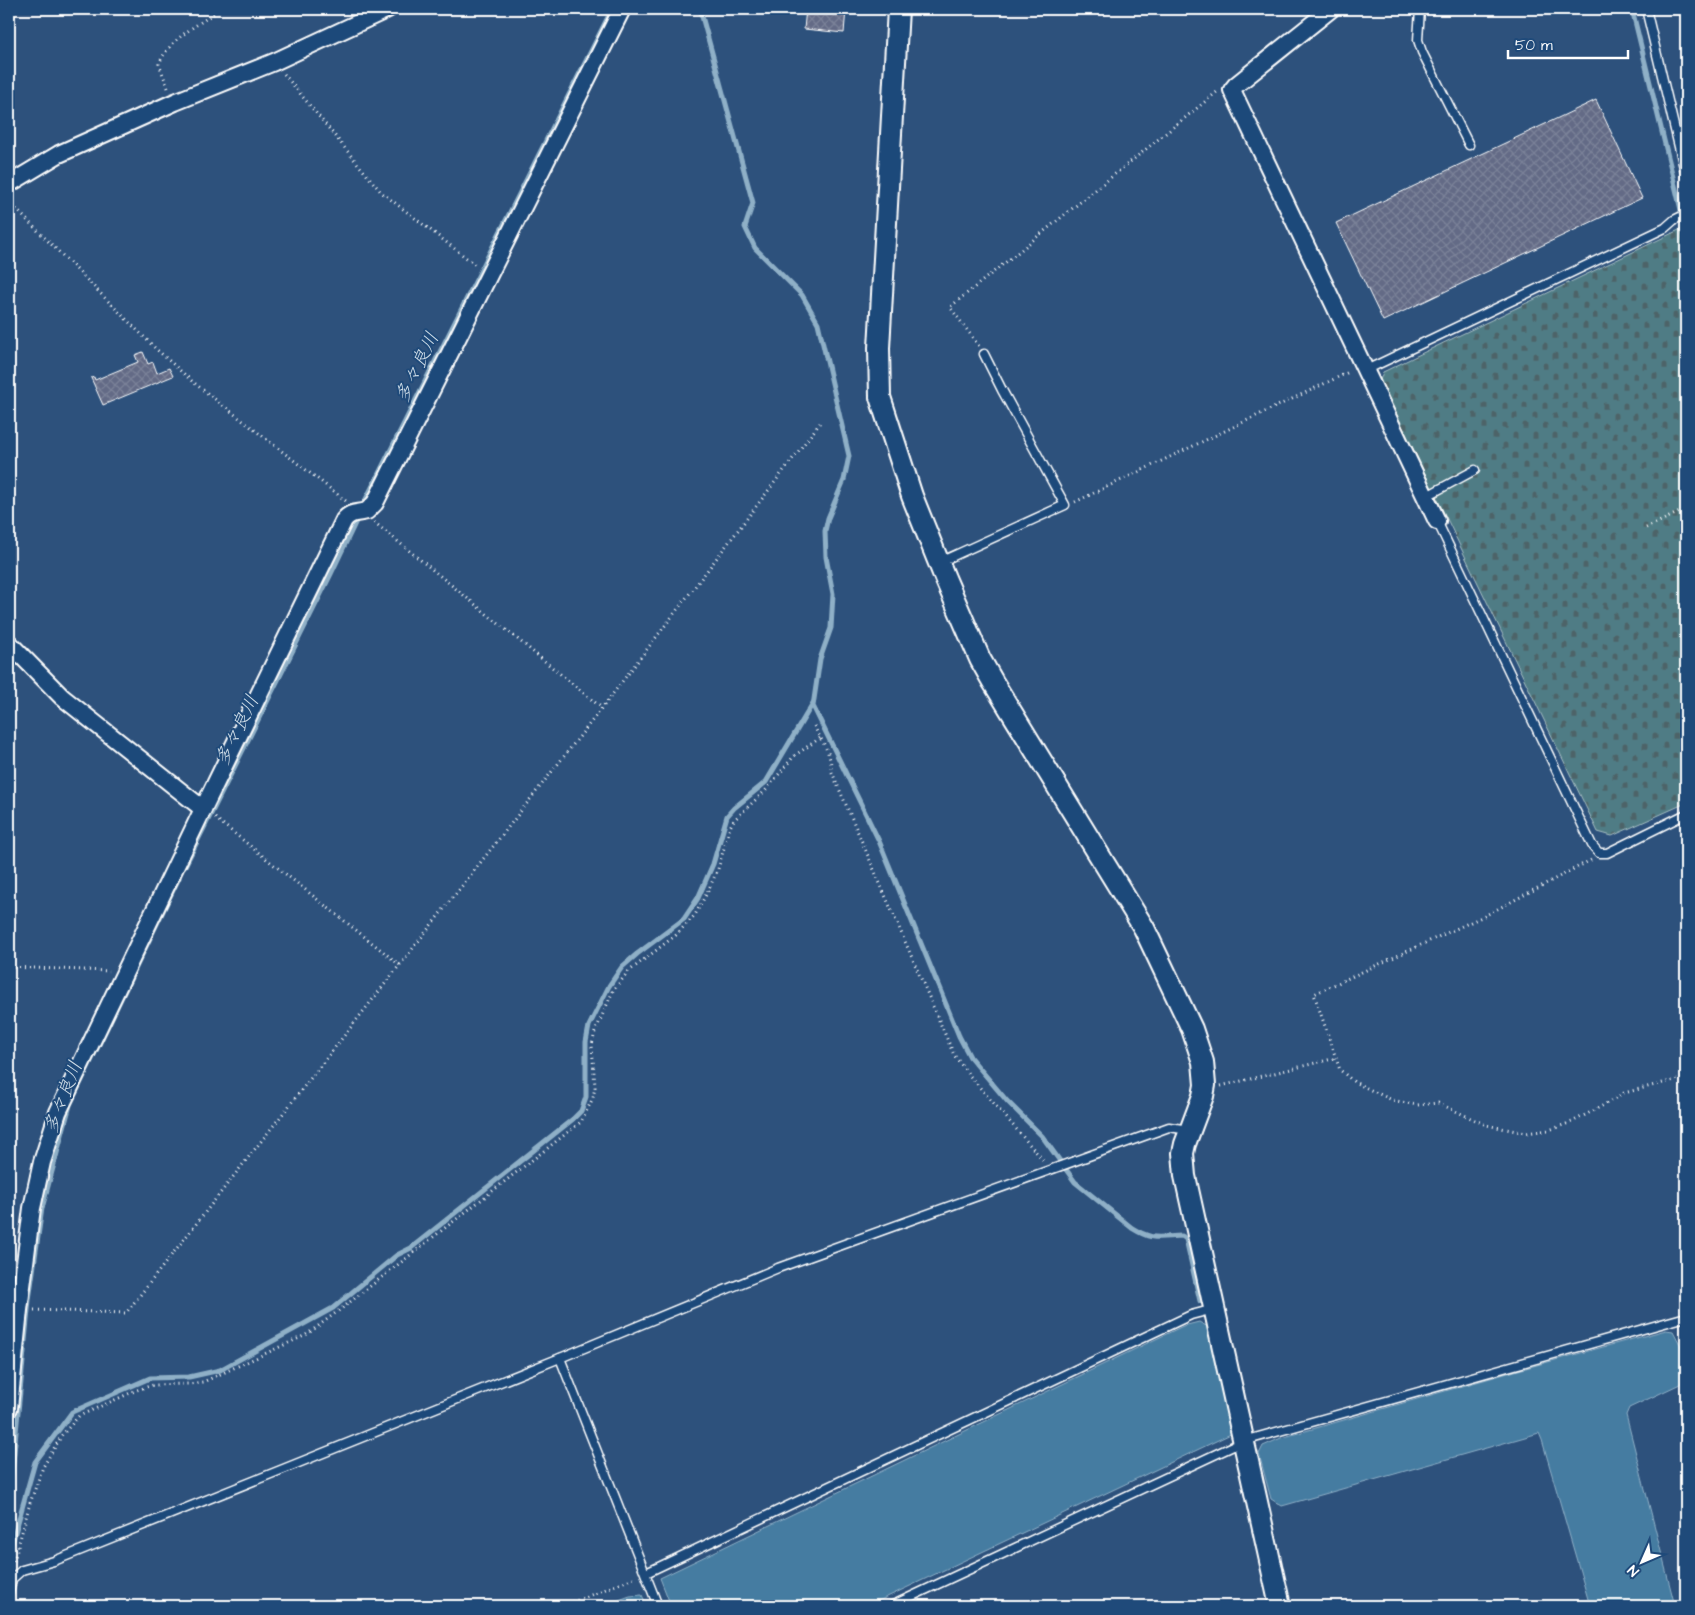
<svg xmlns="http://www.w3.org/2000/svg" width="1695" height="1615" font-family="'Architects Daughter','Klee One',sans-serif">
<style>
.cemetery{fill:url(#cemetery-stones);stroke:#a7bec2}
.water{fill:#457ca1;stroke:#8fb0c7}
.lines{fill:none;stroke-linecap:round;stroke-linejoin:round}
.stream{stroke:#8fb0c7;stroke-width:5}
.building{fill:url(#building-cross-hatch);stroke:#fff}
.service-casing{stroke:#fff;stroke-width:11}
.minor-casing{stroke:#fff;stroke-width:20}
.tertiary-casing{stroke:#fff;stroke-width:24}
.path{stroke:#fff;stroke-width:3;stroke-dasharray:1 4;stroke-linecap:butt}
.service{stroke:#1f4a7a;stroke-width:8}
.minor{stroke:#1f4a7a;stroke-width:16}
.tertiary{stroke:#1f4a7a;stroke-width:20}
.labels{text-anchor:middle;stroke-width:4;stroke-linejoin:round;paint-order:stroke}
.water-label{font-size:19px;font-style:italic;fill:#d0dee8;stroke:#1f4a7a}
</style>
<defs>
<pattern id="cemetery-stones" width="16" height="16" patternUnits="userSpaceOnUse" patternTransform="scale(1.25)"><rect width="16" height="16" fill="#4f7c85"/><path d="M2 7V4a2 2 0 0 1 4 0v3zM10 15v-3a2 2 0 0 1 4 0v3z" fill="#4e6468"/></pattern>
<pattern id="building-cross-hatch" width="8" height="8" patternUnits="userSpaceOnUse" patternTransform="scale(1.25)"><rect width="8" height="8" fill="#636b86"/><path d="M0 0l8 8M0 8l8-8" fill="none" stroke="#7a8198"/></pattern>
</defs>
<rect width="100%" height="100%" fill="#2d517c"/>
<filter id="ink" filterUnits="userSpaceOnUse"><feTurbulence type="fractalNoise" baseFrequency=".02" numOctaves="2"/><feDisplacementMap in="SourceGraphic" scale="10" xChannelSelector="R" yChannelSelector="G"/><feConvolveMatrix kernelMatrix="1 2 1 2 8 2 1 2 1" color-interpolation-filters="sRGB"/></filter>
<g filter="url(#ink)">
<path class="cemetery" d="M 1681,229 L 1686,264 L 1686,803 L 1612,836 L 1598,832 L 1380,380 L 1383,372 Z"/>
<g class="water">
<path d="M 1199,1322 L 1210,1328 L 1235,1432 L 868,1606 L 671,1606 L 660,1578 L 1183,1326 Z"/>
<path d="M 1666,1330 L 1673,1331 L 1681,1346 L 1686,1375 L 1680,1384 L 1629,1408 L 1626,1415 L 1675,1606 L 1590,1606 L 1542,1440 L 1539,1433 L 1282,1506 L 1271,1499 L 1259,1454 L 1263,1446 L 1281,1438 L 1522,1369 Z"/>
<path d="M 642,1595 L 647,1606 L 602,1606 L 630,1596 Z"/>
</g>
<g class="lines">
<g class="stream">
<path d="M 700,9 L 753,203 L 745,227 L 755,248 L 802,295 L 818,323 L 849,456 L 844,480 L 828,518 L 825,531 L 826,557 L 833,594 L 831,628 L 820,659 L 813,706 L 879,841 L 959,1036 L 970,1057 L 1007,1101 L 1042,1136 L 1075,1182 L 1132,1228 C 1153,1241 1158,1237 1182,1236 L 1186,1239 L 1200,1301"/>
<path d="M 1632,9 L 1681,210 L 1686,239"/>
<path d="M 362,507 L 612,9"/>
<path d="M 184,868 L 331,574 L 358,517"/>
<path d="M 9,1503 L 29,1300 L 42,1208 L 70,1105 L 179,878"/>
<path d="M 9,1554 L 35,1462 L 72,1412 L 150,1378 L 189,1377 L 220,1370 L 333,1308 L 397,1255 L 411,1248 L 573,1119 L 581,1111 L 586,1097 L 586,1042 L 589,1026 L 609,986 L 622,967 L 637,954 L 684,919 L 698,898 L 713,864 L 727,816 L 734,808 L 766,782 L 813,703"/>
</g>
</g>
<g class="building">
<path d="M 806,9 L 846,9 L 844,33 L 804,29 Z"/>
<path d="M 1596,100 L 1642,198 L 1383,321 L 1336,223 Z"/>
<path d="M 143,352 L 148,364 L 153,362 L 157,373 L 169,368 L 173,376 L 103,405 L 91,378 L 94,377 L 95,380 L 138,362 L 135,355 Z"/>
</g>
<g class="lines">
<g class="service-casing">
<g id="service">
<path d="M 1420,9 L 1418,40 L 1422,52 L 1469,145"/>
<path d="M 1646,9 L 1686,176"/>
<path d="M 1366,370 L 1665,228 L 1674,220 L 1686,214"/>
<path d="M 1425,497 L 1475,470"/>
<path d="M 1437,521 L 1592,845 L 1599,853 L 1607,853 L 1686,814"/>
<path d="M 940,562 L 1065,505 L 1002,390 L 984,354"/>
<path d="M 560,1358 L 658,1606"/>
<path d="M 646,1573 L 1191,1315 L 1214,1309"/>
<path d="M 9,1593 L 12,1579 L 22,1570 L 54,1561 L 560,1358 L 778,1268 L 1169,1127 L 1189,1130"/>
<path d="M 891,1606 L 1244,1441 L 1686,1317"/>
</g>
</g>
<g class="minor-casing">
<g id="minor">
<path d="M 1331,9 L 1236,85 L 1232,90 L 1437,521"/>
<path d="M 9,184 L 59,154 L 175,102 L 274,62 L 388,9"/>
<path d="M 9,643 L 62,697 L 203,809"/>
<path d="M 9,1408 L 19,1310 L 32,1208 L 42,1162 L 58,1112 L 203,809 L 344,520 C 351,511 357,514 367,511 L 375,503 L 622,9"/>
</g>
</g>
<g class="tertiary-casing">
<path id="tertiary" d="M 898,9 L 879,348 L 880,397 L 912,496 L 945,578 L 980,659 L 993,682 L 1144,928 L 1192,1029 L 1203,1062 L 1205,1085 L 1203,1096 L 1185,1144 L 1183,1153 L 1185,1176 L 1280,1606"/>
</g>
<g class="path">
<path d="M 284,74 L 381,192 L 477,266"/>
<path d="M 168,88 L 159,64 C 169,39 199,24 221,9"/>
<path d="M 9,202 L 155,348 L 193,382 L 346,501"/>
<path d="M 979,346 L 950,307 L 1217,92"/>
<path d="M 1075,502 L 1349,372"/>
<path d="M 374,522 L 602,708"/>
<path d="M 1646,528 L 1686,509"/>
<path d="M 814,726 C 821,740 832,754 831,770 L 954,1055 L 969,1075 L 1044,1161"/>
<path d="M 215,818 L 400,965"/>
<path d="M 1591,860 L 1486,915 L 1314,994 L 1340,1070 L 1354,1082 L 1392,1100 L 1417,1105 L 1438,1103 L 1486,1125 L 1526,1133 L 1549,1130 L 1572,1122 L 1602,1106 L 1624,1093 L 1686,1077"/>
<path d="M 9,967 L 109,971"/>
<path d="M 1221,1086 L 1336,1058"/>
<path d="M 34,1310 L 126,1313 L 602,708 L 820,423"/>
<path d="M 14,1561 L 30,1503 L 43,1467 L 62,1435 L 79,1416 L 137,1390 L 153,1385 L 189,1384 L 203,1382 L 306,1335 L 341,1309 L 581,1122 L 593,1098 L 595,1087 L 592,1045 L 595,1032 L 613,991 L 628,972 L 676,935 L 695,915 L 708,891 L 718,869 L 730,827 L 734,820 L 765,791 L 794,756 L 820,738"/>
<path d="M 563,1606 L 636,1577"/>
</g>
<use href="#service" class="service"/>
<use href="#minor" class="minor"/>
<use href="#tertiary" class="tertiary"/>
</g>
</g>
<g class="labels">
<g class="water-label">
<text transform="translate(416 367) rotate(-64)" y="7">多々良川</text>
<text transform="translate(236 730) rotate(-64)" y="7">多々良川</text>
<text transform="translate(62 1097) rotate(-69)" y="7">多々良川</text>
</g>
</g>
<rect width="1695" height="1615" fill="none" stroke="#1f4a7a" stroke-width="30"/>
<rect x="15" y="15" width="1665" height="1585" fill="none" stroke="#fff" stroke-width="2" filter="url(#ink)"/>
<g transform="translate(1642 1562) rotate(225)" stroke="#1f4a7a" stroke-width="4" paint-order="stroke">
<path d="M0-4L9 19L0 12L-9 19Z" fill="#ffffff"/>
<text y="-8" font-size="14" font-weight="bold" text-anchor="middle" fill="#ffffff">N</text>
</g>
<path d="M1508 50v8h120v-8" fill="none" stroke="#ffffff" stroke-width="2.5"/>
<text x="1515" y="50" font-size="15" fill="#ffffff" stroke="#1f4a7a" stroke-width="4" paint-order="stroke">50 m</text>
</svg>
